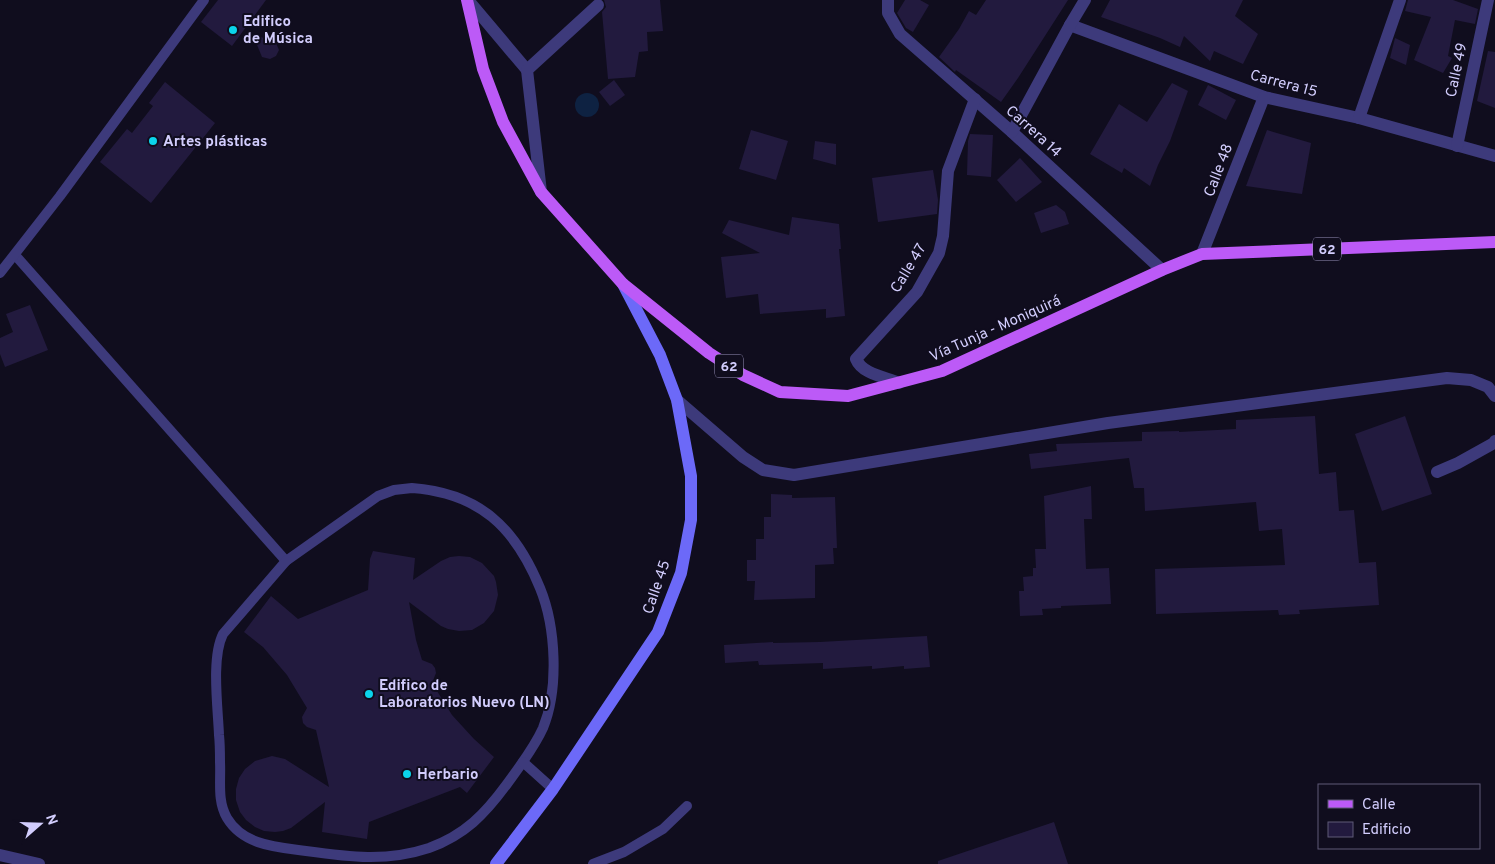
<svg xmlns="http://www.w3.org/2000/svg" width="1495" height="864" font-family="Overpass,sans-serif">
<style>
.water{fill:#0e2242}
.building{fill:#221a3e}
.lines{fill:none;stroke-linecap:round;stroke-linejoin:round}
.lane{stroke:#3d3a7b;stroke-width:10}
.street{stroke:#3d3a7b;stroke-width:12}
.secondary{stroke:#6c69f8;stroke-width:12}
.primary{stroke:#bc5af7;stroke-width:12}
.poi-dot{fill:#0bd4eb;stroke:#100d1e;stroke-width:2}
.labels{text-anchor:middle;stroke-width:4;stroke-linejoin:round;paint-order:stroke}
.shield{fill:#100d1e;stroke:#9893ba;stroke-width:1}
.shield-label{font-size:14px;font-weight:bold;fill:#d2cdfd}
.poi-label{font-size:15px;font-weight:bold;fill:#d2cdfd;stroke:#100d1e;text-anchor:start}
.street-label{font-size:15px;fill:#d2cdfd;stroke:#100d1e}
</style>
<rect width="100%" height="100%" fill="#100d1e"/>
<circle class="water" cx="587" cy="105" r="12"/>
<g class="building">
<path d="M 218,0 L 266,0 L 232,46 L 201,22 Z"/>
<path d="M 604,0 L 660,0 L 663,31 L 647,32 L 648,51 L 639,52 L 635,77 L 608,79 L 602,12 L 606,7 Z"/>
<path d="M 905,0 L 920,0 L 929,5 L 913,32 L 906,28 L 897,13 Z"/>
<path d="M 986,0 L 1068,0 L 1018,78 L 1001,102 L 956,70 L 955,72 L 939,57 L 959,29 L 969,11 L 976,15 Z"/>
<path d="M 1110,0 L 1243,0 L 1235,16 L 1258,34 L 1243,64 L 1214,51 L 1210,61 L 1184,36 L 1180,47 L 1160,38 L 1101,17 Z"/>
<path d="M 1408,0 L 1453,0 L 1478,9 L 1475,24 L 1455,20 L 1448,56 L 1452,58 L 1443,73 L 1414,60 L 1431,17 L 1405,11 Z"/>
<path d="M 253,35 L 275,41 L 279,50 L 276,56 L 270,59 L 262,57 Z"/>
<path d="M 1395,38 L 1410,45 L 1406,65 L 1390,58 Z"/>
<path d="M 1488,51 L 1495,52 L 1495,108 L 1477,101 Z"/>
<path d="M 614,80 L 625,95 L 610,106 L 599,92 Z"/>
<path d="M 165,82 L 215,123 L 151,203 L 100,162 L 127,129 L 132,133 L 153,106 L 149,103 Z"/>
<path d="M 1172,83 L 1188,91 L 1170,141 L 1158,165 L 1150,186 L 1124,168 L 1122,173 L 1090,154 L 1119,104 L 1147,122 Z"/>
<path d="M 1208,85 L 1236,100 L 1226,120 L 1198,105 Z"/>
<path d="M 751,130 L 788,141 L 776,180 L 739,169 Z"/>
<path d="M 1267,130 L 1311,143 L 1302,194 L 1246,186 Z"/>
<path d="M 970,134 L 993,135 L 991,177 L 967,175 L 968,141 Z"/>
<path d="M 815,141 L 836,144 L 836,165 L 813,159 Z"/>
<path d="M 1020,158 L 1042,182 L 1016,202 L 997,180 Z"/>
<path d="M 933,170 L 938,200 L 937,214 L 878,222 L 872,178 Z"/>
<path d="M 1056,205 L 1065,212 L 1069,224 L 1041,233 L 1034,213 Z"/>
<path d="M 792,217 L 839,224 L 841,249 L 839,249 L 845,316 L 826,318 L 826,309 L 760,314 L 758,294 L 726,298 L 721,257 L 760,253 L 722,233 L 729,220 L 789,235 Z"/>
<path d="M 30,305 L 48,350 L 5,367 L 0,354 L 0,338 L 13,332 L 6,314 Z"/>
<path d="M 1315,416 L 1319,474 L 1336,472 L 1339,511 L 1354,510 L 1359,563 L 1376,562 L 1379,605 L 1299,610 L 1300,614 L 1279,615 L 1278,610 L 1156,614 L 1155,569 L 1285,565 L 1282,529 L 1259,531 L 1256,502 L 1145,511 L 1144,488 L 1134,488 L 1129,458 L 1031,469 L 1029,454 L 1057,451 L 1056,444 L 1142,441 L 1142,432 L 1179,431 L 1179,432 L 1236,429 L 1236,420 Z"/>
<path d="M 1405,416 L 1432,494 L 1382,511 L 1355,434 Z"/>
<path d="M 1091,486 L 1092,519 L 1084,519 L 1086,569 L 1109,568 L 1111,604 L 1061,606 L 1061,608 L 1042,609 L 1043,615 L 1020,616 L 1019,591 L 1024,591 L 1023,577 L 1033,576 L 1033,568 L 1036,568 L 1035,549 L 1046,549 L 1044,496 Z"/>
<path d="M 771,494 L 792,495 L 792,498 L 835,497 L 837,548 L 833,548 L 834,564 L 815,565 L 815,598 L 754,600 L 755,581 L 747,581 L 747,560 L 756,560 L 756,539 L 764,539 L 764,517 L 771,517 Z"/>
<path d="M 373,551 L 415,558 L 413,580 L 441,561 L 450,557 L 459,556 L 470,557 L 482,563 L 494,576 L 496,582 L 498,595 L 494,611 L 484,623 L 472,630 L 459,631 L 448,629 L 441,626 L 409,602 L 416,640 L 422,660 L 432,664 L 435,668 L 436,673 L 432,683 L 452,715 L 474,739 L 494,757 L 467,793 L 460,787 L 369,822 L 367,839 L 322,832 L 325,802 L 291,828 L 283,831 L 275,832 L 264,831 L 255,827 L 246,820 L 240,812 L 236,800 L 236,789 L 239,778 L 245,769 L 255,761 L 272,756 L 285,759 L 329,787 L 316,730 L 307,727 L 303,723 L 302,717 L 307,708 L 287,675 L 263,647 L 244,632 L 271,596 L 298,619 L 368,590 L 370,559 Z"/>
<path d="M 927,636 L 930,667 L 904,669 L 904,666 L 872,669 L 872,666 L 823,669 L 823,663 L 759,665 L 758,661 L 725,663 L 724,645 L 773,642 L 773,643 L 820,642 Z"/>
<path d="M 1054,822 L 1068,864 L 938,864 L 938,861 Z"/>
</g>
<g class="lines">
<g class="lane">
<path d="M 15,255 L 286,561"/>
<path d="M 0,273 L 60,196 L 204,0"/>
<path d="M 412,488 C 479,493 515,527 540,588 C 556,627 559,689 543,728 C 534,748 520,766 507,784 C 485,814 465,835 429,848 C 387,862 349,857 306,851 C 277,847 244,846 227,818 C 217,801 221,781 220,762 C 220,753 220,744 219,735 C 218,708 211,658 223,634 L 286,561 L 378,496 L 394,490 Z"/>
<path d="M 523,762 L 553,789"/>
<path d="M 593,864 L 624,852 L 663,829 L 687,806"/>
</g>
<g class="street">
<path d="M 468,0 L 527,70"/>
<path d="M 888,0 L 888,13 L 900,34 L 1012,132 L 1162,270"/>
<path d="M 1070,25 L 1264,97 L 1359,118 L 1495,156"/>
<path d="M 1359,118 L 1400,0"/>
<path d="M 1012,132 L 1070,25 L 1085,0"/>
<path d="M 1457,146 L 1488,0"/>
<path d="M 541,192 L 527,70 L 598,5"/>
<path d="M 1202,254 L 1264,97"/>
<path d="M 899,383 C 885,377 862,374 856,359 L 917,292 L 939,253 L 943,236 L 948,171 L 975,99"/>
<path d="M 677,400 L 743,457 L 763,470 L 794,475 L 1108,423 L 1447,378 L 1471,380 L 1488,387 L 1495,396"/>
<path d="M 1437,472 L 1458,463 L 1494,443 L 1495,441"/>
<path d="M 0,855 L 39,864"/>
</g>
<path class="secondary" d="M 496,864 L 553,789 L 658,632 L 681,573 L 691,520 L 691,476 L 677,400 L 660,355 L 623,284"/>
<path class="primary" d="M 467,0 L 483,69 L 503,122 L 541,192 L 623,284 L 709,353 L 743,375 L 780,392 L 848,396 L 942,371 L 1162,270 L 1202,254 L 1495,242"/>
</g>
<g class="poi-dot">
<circle cx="233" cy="30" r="5"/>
<circle cx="153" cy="141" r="5"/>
<circle cx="369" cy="694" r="5"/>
<circle cx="407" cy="774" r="5"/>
</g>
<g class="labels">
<g class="shield">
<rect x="1313" y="237.5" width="28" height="23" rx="4"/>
<rect x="715" y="354.5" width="28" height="23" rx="4"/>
</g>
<g class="shield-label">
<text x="1327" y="254">62</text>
<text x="729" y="371">62</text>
</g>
<g class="poi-label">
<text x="243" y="26">Edifico<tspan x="243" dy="17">de Música</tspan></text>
<text x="163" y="146">Artes plásticas</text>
<text x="379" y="690">Edifico de<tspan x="379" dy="17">Laboratorios Nuevo (LN)</tspan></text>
<text x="417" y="779">Herbario</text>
</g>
<g class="street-label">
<text transform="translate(1456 70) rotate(-78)" y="5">Calle 49</text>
<text transform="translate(1284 83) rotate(15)" y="5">Carrera 15</text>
<text transform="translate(1034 131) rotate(42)" y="5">Carrera 14</text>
<text transform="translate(1218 170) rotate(-69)" y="5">Calle 48</text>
<text transform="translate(908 268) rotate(-59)" y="5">Calle 47</text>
<text transform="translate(995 328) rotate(-24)" y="5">Vía Tunja - Moniquirá</text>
<text transform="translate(656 587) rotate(-71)" y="5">Calle 45</text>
</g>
</g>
<rect x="1318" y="784" width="162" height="65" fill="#100d1e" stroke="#5e5a77"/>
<rect x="1328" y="800" width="25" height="8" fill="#bc5af7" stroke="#5e5a77"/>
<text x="1362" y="809" font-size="15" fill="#d2cdfd">Calle</text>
<rect x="1328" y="822" width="25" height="15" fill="#221a3e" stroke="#5e5a77"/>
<text x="1362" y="834" font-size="15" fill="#d2cdfd">Edificio</text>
<g transform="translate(40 824) rotate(70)" stroke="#100d1e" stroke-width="4" paint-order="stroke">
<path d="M0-4L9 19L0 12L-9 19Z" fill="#d2cdfd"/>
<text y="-8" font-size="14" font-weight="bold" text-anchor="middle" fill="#d2cdfd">N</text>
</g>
</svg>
